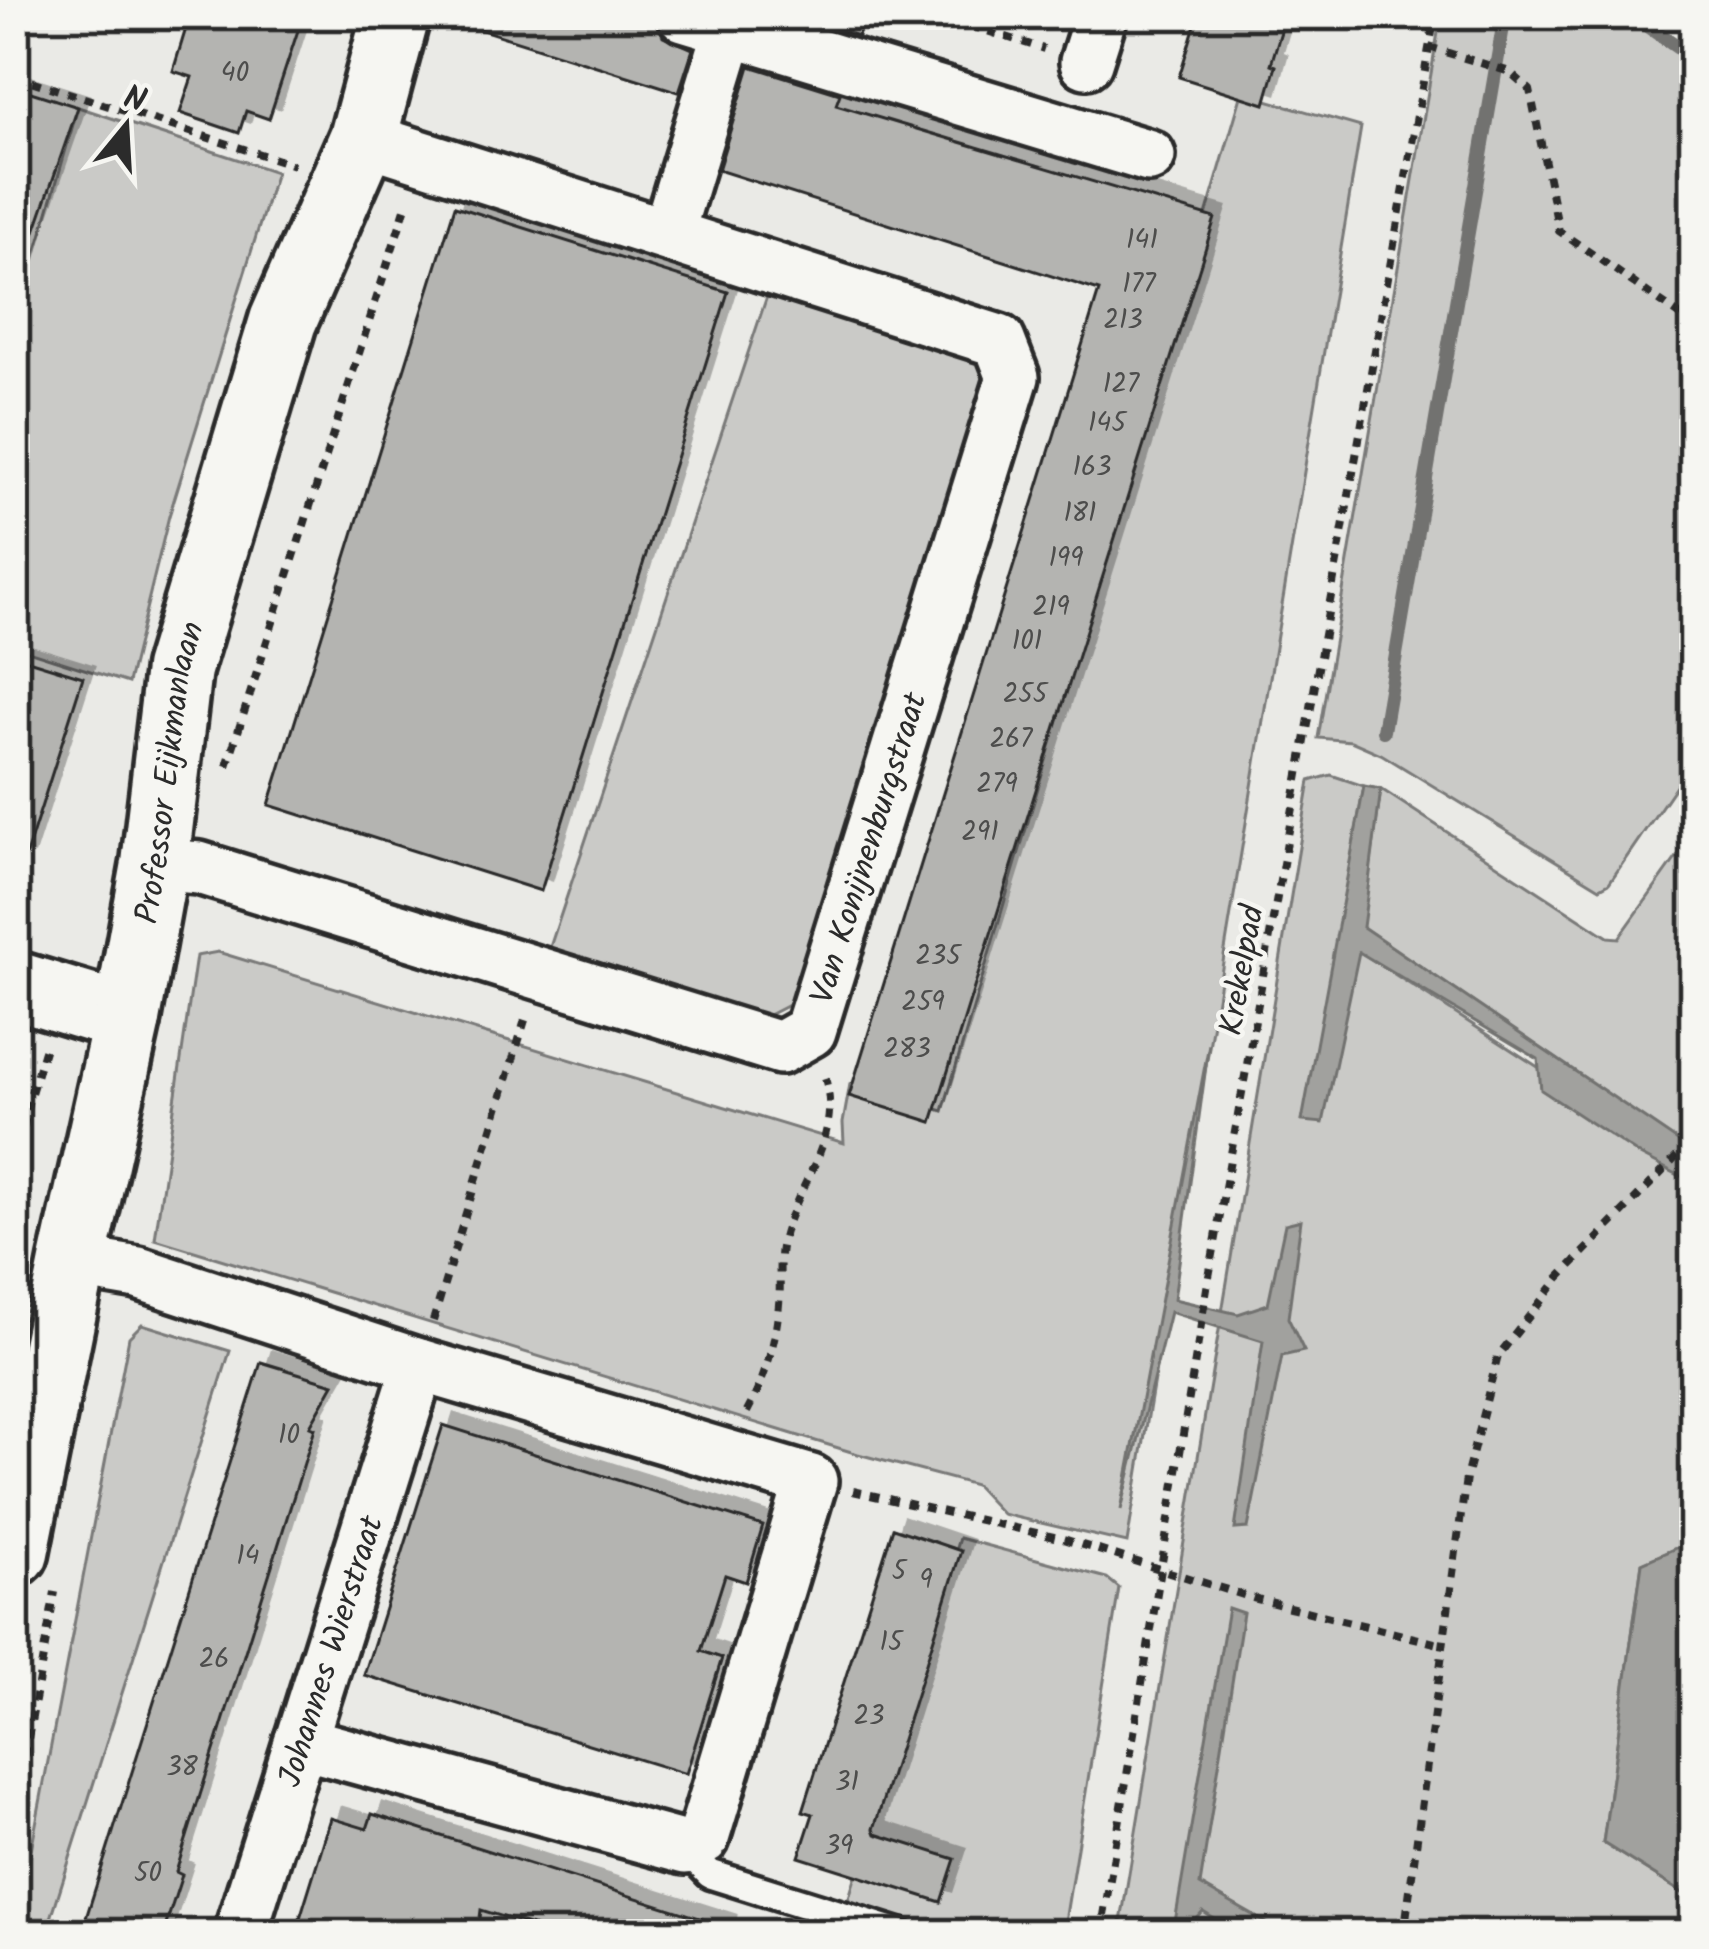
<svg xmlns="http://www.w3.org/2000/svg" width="1709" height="1949" font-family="Kalam,sans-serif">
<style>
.green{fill:#cacac7;stroke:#7a7a79;stroke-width:3}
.water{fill:#a1a19e;stroke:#727270;stroke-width:3}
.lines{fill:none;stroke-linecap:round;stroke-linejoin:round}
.stream{stroke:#727270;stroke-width:14}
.building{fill:#b4b4b1;stroke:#2b2b2b;stroke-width:3;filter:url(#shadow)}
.lane-casing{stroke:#2b2b2b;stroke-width:36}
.street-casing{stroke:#2b2b2b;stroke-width:60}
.secondary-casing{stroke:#2b2b2b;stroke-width:75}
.path{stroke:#2b2b2b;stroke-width:8;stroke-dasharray:9 9;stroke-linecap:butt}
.lane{stroke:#f6f6f2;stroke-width:27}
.street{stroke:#f6f6f2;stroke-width:51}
.secondary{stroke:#f6f6f2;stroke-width:66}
.labels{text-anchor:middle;stroke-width:9;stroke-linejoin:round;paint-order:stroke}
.number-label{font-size:27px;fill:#4d4d4c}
.street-label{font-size:33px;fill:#2b2b2b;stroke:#f6f6f2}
</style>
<defs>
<filter id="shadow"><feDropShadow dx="11" dy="-11" stdDeviation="0" flood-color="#0004"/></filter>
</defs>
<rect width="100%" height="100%" fill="#eaeae6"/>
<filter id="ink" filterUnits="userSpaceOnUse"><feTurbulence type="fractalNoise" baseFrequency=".00833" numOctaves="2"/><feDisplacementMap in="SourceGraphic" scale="24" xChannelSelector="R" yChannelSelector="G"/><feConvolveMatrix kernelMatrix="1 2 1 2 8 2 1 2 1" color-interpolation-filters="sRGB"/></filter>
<g filter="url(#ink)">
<g class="green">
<path d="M 1441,15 L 1622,15 L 1694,66 L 1694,759 L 1609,883 L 1600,888 L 1381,754 L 1351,741 L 1318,738 Z"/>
<path d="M 1242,93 L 1361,127 L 1127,1543 L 1002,1514 L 975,1485 L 858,1454 L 155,1239 L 196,956 L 218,952 L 844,1143 L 843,1123 L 850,1084 L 943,1111 Z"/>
<path d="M 78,107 L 276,172 L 169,516 L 128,683 L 15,647 L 15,327 Z"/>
<path d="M 771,284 L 965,345 L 985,367 L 991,389 L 801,988 L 790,1004 L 765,1017 L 549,950 Z"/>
<path d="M 1331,775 L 1364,786 L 1337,937 L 1555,1078 L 1558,1060 L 1362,927 L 1381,789 L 1608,937 L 1619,938 L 1694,833 L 1694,1540 L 1642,1563 L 1603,1843 L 1694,1900 L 1694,1934 L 1119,1934 L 1310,781 Z"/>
<path d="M 142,1324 L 230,1351 L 46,1934 L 15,1934 L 129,1337 Z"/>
<path d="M 959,1538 L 1107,1578 L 1119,1588 L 1063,1934 L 863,1934 L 840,1927 Z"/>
</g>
<g class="water">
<path d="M 1364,786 L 1381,789 L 1363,927 L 1694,1152 L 1694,1183 L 1638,1154 L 1541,1090 L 1538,1059 L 1359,952 L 1323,1123 L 1302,1121 Z"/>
<path d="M 1209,1044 L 1174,1299 L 1238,1314 L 1268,1304 L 1285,1224 L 1301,1220 L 1288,1318 L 1304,1351 L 1282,1356 L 1248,1528 L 1235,1529 L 1263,1341 L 1170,1312 L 1121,1510 Z"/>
<path d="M 1694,1540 L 1694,1900 L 1603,1843 L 1642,1563 Z"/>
<path d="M 1228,1608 L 1243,1613 L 1200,1885 L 1286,1934 L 1239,1934 L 1203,1912 L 1195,1921 L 1192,1934 L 1173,1934 Z"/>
</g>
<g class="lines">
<g class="stream">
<path d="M 1633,15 L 1694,58"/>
<path d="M 1383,731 L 1505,15"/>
</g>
</g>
<g class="building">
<path d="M 190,15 L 303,15 L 269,119 L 246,111 L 239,133 L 180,113 L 192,77 L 173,71 Z"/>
<path d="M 461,15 L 655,15 L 663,36 L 693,49 L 679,92 L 460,23 Z"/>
<path d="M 787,15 L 864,15 L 858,36 Z"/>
<path d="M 1198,15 L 1286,15 L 1271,64 L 1276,66 L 1265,104 L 1179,77 Z"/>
<path d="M 750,66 L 840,94 L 836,105 L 1215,218 L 932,1122 L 849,1096 L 1099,291 L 718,170 Z"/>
<path d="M 15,87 L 78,107 L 23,266 L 15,264 Z"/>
<path d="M 455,206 L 728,292 L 541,891 L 269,805 Z"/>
<path d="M 15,656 L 83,677 L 23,864 L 15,863 Z"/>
<path d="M 261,1362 L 334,1384 L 310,1426 L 315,1428 L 176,1872 L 182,1875 L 163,1934 L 81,1934 Z"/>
<path d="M 443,1425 L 763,1526 L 746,1582 L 725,1575 L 701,1651 L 722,1658 L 686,1774 L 364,1675 Z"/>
<path d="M 893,1528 L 961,1551 L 874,1829 L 876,1834 L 955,1859 L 941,1902 L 799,1857 L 813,1814 L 803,1811 Z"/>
<path d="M 372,1814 L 725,1926 L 724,1934 L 558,1934 L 481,1910 L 478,1934 L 295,1934 L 331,1818 L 367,1829 Z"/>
</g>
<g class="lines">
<g class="lane-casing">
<path id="lane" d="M 685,1848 L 710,1874 L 901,1934"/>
</g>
<g class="street-casing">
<g id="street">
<path d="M 684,15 L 1149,156"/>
<path d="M 1086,62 L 1101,15"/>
<path d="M 668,233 L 730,29"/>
<path id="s1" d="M 155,864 L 199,868 L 780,1048 L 810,1031 L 1013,377 L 999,341 L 363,138"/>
<path d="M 73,1262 L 138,1273 L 419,1365 L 811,1481 L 703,1838 L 685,1848 L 300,1742"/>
<path id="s2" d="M 240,1934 L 419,1365"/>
</g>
</g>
<g class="secondary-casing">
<g id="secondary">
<path d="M 15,985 L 127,1019"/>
<path id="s3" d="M 15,1552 L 73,1262 L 127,1019 L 155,864 L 178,669 L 283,321 L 363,138 L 396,15"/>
</g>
</g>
<g class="path">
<path d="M 937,15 L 1044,49"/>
<path d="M 1429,47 L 1510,72 L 1530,90 L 1559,231 L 1694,325"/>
<path d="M 15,76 L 294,165"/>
<path d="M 227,766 L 407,203"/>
<path d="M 15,1181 L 28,1103 L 45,1047"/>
<path d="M 433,1321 L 525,1020"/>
<path d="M 747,1412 C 765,1379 776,1342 779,1304 C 781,1285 778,1266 781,1247 C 793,1187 844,1142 825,1078"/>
<path d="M 853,1491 L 1063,1539 L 1253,1598 L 1443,1645"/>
<path d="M 15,1809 L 55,1592"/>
<path d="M 1101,1934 L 1207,1288 L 1435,15"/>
<path d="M 1404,1934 L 1466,1478 L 1498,1356 L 1559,1278 L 1694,1139"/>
</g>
<use href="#lane" class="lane"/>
<use href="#street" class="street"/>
<use href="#secondary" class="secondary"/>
</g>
</g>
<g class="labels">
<g class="number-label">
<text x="235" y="81">40</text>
<text x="1142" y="248">141</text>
<text x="1139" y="292">177</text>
<text x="1123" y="328">213</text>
<text x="1121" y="392">127</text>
<text x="1107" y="431">145</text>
<text x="1092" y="475">163</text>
<text x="1080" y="521">181</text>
<text x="1066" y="566">199</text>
<text x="1051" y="615">219</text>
<text x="1027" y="649">101</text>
<text x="1025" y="702">255</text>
<text x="1011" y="747">267</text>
<text x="997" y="792">279</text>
<text x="980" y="840">291</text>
<text x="938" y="964">235</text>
<text x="923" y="1010">259</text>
<text x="907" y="1057">283</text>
<text x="289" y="1443">10</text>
<text x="248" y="1564">14</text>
<text x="899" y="1579">5</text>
<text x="926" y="1588">9</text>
<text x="891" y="1650">15</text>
<text x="214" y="1667">26</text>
<text x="869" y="1724">23</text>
<text x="182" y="1775">38</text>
<text x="847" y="1790">31</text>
<text x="839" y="1854">39</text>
<text x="148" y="1881">50</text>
</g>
<g class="street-label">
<text dy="12" stroke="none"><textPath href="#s3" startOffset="795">Professor Eijkmanlaan</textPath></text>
<text dy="12" stroke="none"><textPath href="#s1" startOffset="879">Van Konijnenburgstraat</textPath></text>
<text transform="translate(1240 970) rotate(-80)" y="12">Krekelpad</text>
<text dy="12" stroke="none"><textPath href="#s2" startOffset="297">Johannes Wierstraat</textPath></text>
</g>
</g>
<rect width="1709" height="1949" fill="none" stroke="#f6f6f2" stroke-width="60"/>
<rect x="30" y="30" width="1649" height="1889" fill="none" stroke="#2b2b2b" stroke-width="4.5" filter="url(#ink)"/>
<g transform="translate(126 126) rotate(18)" stroke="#f6f6f2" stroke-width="9" paint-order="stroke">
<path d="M0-9L21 45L0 30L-21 45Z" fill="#2b2b2b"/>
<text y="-18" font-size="33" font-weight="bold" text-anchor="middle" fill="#2b2b2b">N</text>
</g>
</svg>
